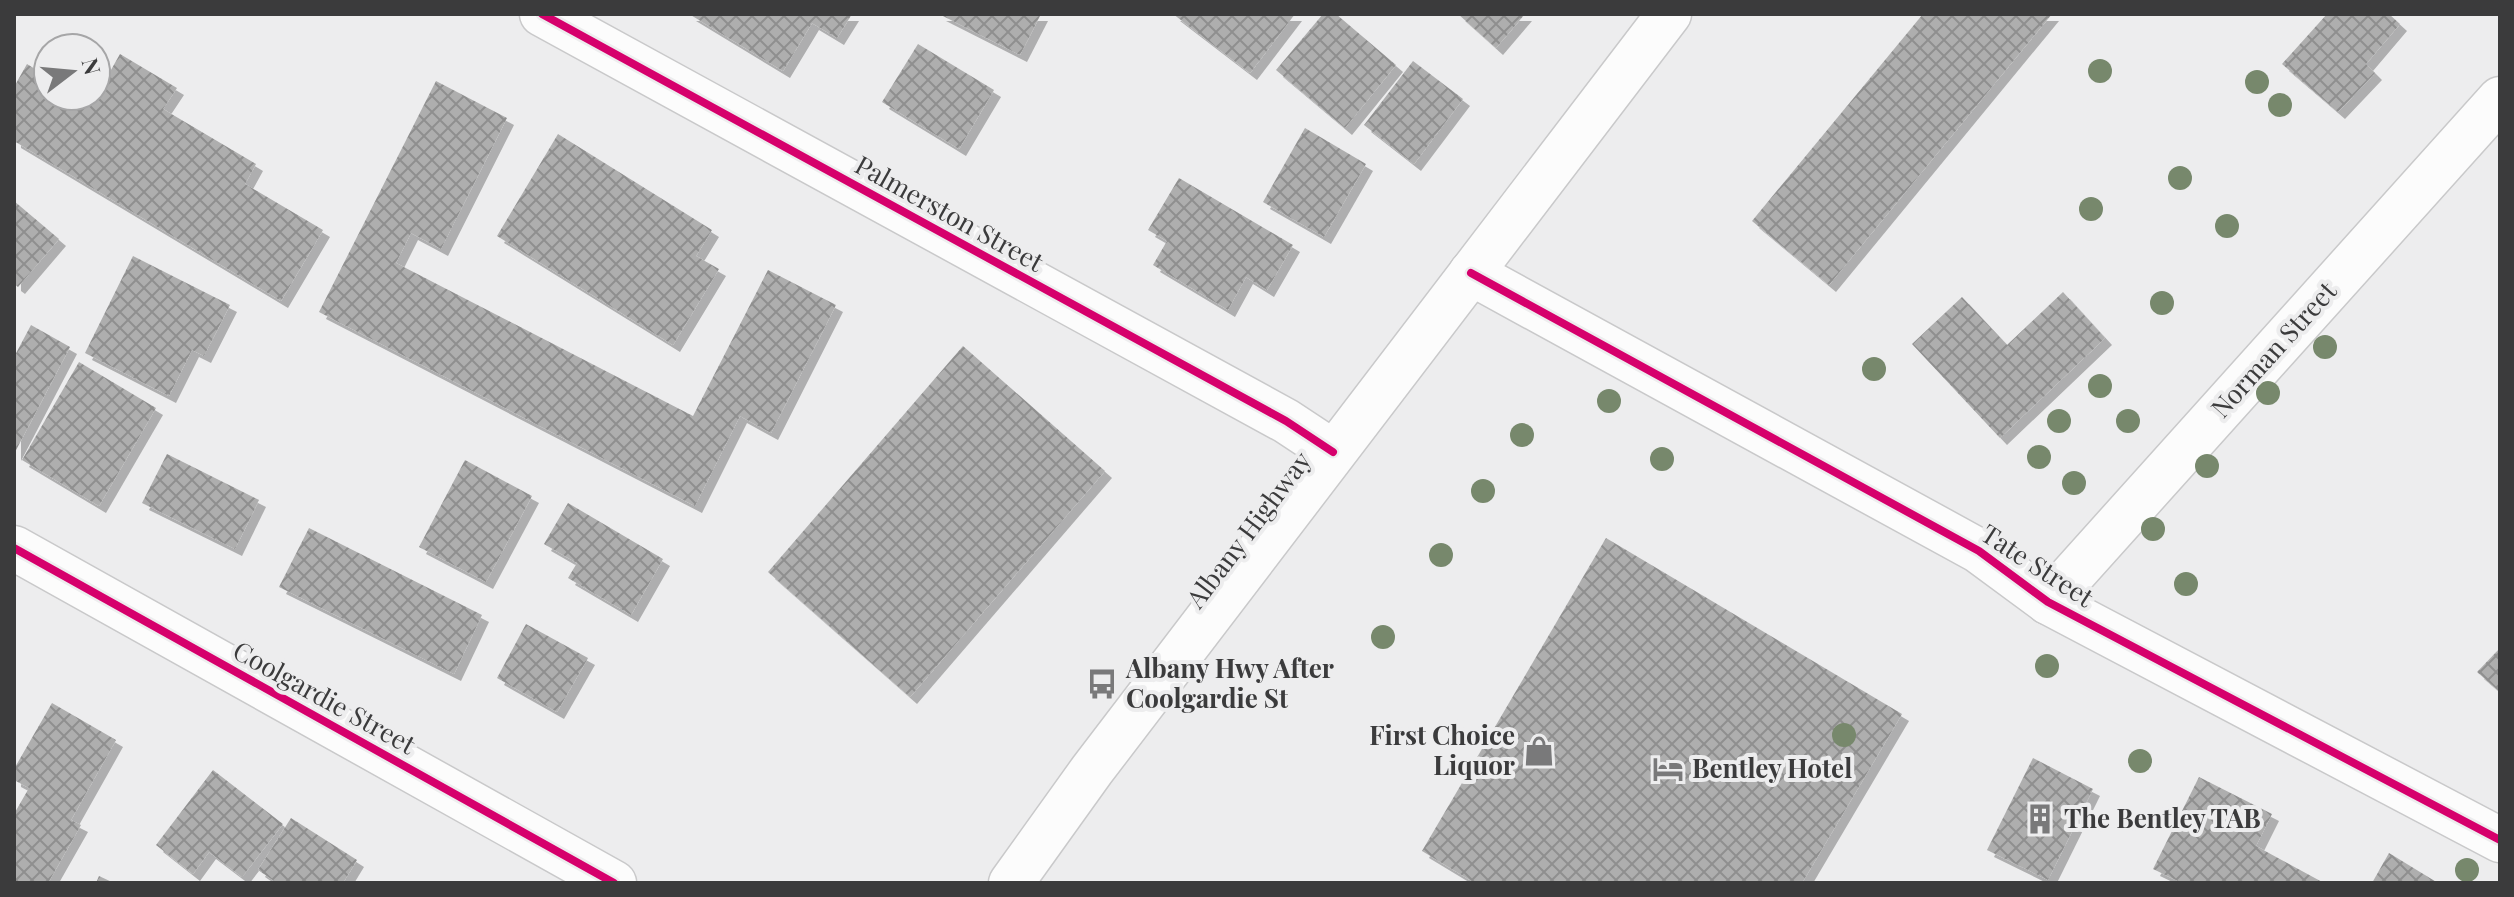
<svg xmlns="http://www.w3.org/2000/svg" width="2514" height="897" font-family="'Playfair Display',serif">
<style>
.building{fill:url(#building-cross-hatch);filter:url(#shadow)}
.lines{fill:none;stroke-linecap:round;stroke-linejoin:round}
.street-casing{stroke:#c9c9ca;stroke-width:47}
.secondary-casing{stroke:#c9c9ca;stroke-width:47}
.highway-casing{stroke:#c9c9ca;stroke-width:47}
.street{stroke:#fcfcfc;stroke-width:44}
.secondary{stroke:#fcfcfc;stroke-width:44}
.highway{stroke:#fcfcfc;stroke-width:44}
.cycleway-casing{stroke:#ededee;stroke-width:13}
.cycleway{stroke:#d6006c;stroke-width:8}
.tree{fill:#77886c}
.labels{text-anchor:middle;stroke-width:8;stroke-linejoin:round;paint-order:stroke}
.street-label{font-size:26px;fill:#3b3b3c;stroke:#ededee}
.poi-label{font-size:26px;font-weight:bold;fill:#3b3b3c;stroke:#ededee;text-anchor:start}
</style>
<defs>
<pattern id="building-cross-hatch" width="8" height="8" patternUnits="userSpaceOnUse" patternTransform="scale(2)"><rect width="8" height="8" fill="#aeaeae"/><path d="M0 0l8 8M0 8l8-8" fill="none" stroke="#8f8f8f"/></pattern>
<filter id="shadow"><feDropShadow dx="7" dy="7" stdDeviation="0" flood-color="#0004"/></filter>
</defs>
<rect width="100%" height="100%" fill="#ededee"/>
<g class="building">
<path d="M 689,14 L 852,14 L 837,38 L 812,23 L 783,71 Z"/>
<path d="M 939,14 L 1041,14 L 1020,55 Z"/>
<path d="M 1173,14 L 1295,14 L 1250,73 Z"/>
<path d="M 1323,14 L 1336,14 L 1396,65 L 1345,128 L 1276,70 Z"/>
<path d="M 1458,14 L 1525,14 L 1496,48 Z"/>
<path d="M 1923,14 L 2052,14 L 1829,285 L 1752,221 Z"/>
<path d="M 2327,14 L 2389,14 L 2400,24 L 2366,64 L 2375,73 L 2338,112 L 2282,64 Z"/>
<path d="M 918,44 L 994,90 L 959,149 L 882,102 Z"/>
<path d="M 120,54 L 177,88 L 163,109 L 256,164 L 245,184 L 323,230 L 281,301 L 14,141 L 14,87 L 27,64 L 48,77 L 48,96 L 96,96 L 96,71 L 107,77 Z"/>
<path d="M 1413,61 L 1463,99 L 1414,164 L 1364,125 Z"/>
<path d="M 436,81 L 507,118 L 441,249 L 411,233 L 396,263 L 693,416 L 768,270 L 836,305 L 771,433 L 740,416 L 695,506 L 319,312 Z"/>
<path d="M 1305,128 L 1366,164 L 1324,237 L 1263,202 Z"/>
<path d="M 558,134 L 712,230 L 696,256 L 719,269 L 673,345 L 497,236 Z"/>
<path d="M 1179,178 L 1293,245 L 1267,290 L 1246,277 L 1228,310 L 1153,265 L 1167,241 L 1148,230 Z"/>
<path d="M 14,201 L 59,239 L 18,287 L 14,284 Z"/>
<path d="M 133,256 L 230,305 L 204,356 L 192,350 L 169,396 L 85,353 Z"/>
<path d="M 2063,292 L 2105,338 L 2000,438 L 1912,344 L 1962,297 L 2007,345 Z"/>
<path d="M 31,325 L 70,347 L 14,454 L 14,357 Z"/>
<path d="M 963,346 L 1105,471 L 910,697 L 768,572 Z"/>
<path d="M 79,362 L 156,408 L 99,506 L 22,460 Z"/>
<path d="M 167,454 L 259,500 L 235,549 L 142,503 Z"/>
<path d="M 465,460 L 532,496 L 486,582 L 419,547 Z"/>
<path d="M 568,503 L 663,559 L 631,615 L 568,578 L 577,563 L 544,544 Z"/>
<path d="M 309,528 L 482,615 L 454,674 L 279,587 Z"/>
<path d="M 1606,538 L 1902,714 L 1802,883 L 1475,883 L 1422,851 Z"/>
<path d="M 526,624 L 588,658 L 557,712 L 497,678 Z"/>
<path d="M 2500,648 L 2500,692 L 2477,672 Z"/>
<path d="M 52,703 L 116,740 L 71,820 L 81,825 L 48,883 L 14,883 L 14,814 L 29,788 L 14,780 L 14,769 Z"/>
<path d="M 2033,758 L 2093,789 L 2048,880 L 1987,850 Z"/>
<path d="M 213,770 L 283,824 L 242,877 L 209,852 L 193,874 L 156,845 Z"/>
<path d="M 2199,777 L 2272,814 L 2256,846 L 2324,883 L 2182,883 L 2153,869 Z"/>
<path d="M 291,818 L 357,860 L 343,883 L 277,883 L 258,870 Z"/>
<path d="M 2389,853 L 2438,883 L 2372,883 Z"/>
<path d="M 99,876 L 114,883 L 96,883 Z"/>
</g>
<g class="lines">
<g class="street-casing">
<g id="street">
<path d="M 542,14 L 1286,421 L 1333,452"/>
<path d="M 14,548 L 614,883"/>
<path d="M 2048,602 L 2500,99"/>
</g>
</g>
<g class="secondary-casing">
<path id="secondary" d="M 1471,273 L 1979,551 L 2048,602 L 2500,840"/>
</g>
<g class="highway-casing">
<path id="highway" d="M 1011,883 L 1092,770 L 1669,14"/>
</g>
<use href="#street" class="street"/>
<use href="#secondary" class="secondary"/>
<use href="#highway" class="highway"/>
<g class="cycleway-casing">
<g id="cycleway">
<path d="M 542,14 L 1286,421 L 1333,452"/>
<path d="M 1471,273 L 1979,551 L 2048,602 L 2500,840"/>
<path d="M 14,548 L 614,883"/>
</g>
</g>
<use href="#cycleway" class="cycleway"/>
</g>
<g class="tree">
<circle cx="2100" cy="71" r="12"/>
<circle cx="2257" cy="82" r="12"/>
<circle cx="2280" cy="105" r="12"/>
<circle cx="2180" cy="178" r="12"/>
<circle cx="2091" cy="209" r="12"/>
<circle cx="2227" cy="226" r="12"/>
<circle cx="2162" cy="303" r="12"/>
<circle cx="2325" cy="347" r="12"/>
<circle cx="1874" cy="369" r="12"/>
<circle cx="2100" cy="386" r="12"/>
<circle cx="2268" cy="393" r="12"/>
<circle cx="1609" cy="401" r="12"/>
<circle cx="2059" cy="421" r="12"/>
<circle cx="2128" cy="421" r="12"/>
<circle cx="1522" cy="435" r="12"/>
<circle cx="2039" cy="457" r="12"/>
<circle cx="1662" cy="459" r="12"/>
<circle cx="2207" cy="466" r="12"/>
<circle cx="2074" cy="483" r="12"/>
<circle cx="1483" cy="491" r="12"/>
<circle cx="2153" cy="529" r="12"/>
<circle cx="1441" cy="555" r="12"/>
<circle cx="2186" cy="584" r="12"/>
<circle cx="1383" cy="637" r="12"/>
<circle cx="2047" cy="666" r="12"/>
<circle cx="1844" cy="735" r="12"/>
<circle cx="2140" cy="761" r="12"/>
<circle cx="2467" cy="870" r="12"/>
</g>
<defs>
<g id="bus-bare" transform="scale(2.4)"><path d="M-5-6H5V4H4V6H2V4H-2V6H-4V4H-5ZM-3.5-4V0h7V-4ZM-3.5 1.2v1.5H-2V1.2ZM2 1.2v1.5H3.5V1.2Z" fill="#79797a" stroke="#ededee" stroke-width="2.5" paint-order="stroke"/></g>
<g id="shop-bare" transform="scale(2.4)"><path d="M-5-2.5h2.3a2.7 3.5 0 0 1 5.4 0H5L5.5 6h-11ZM-1.5-2.5h3a1.5 2.3 0 0 0-3 0Z" fill="#79797a" stroke="#ededee" stroke-width="2.5" paint-order="stroke"/></g>
<g id="hotel-bare" transform="scale(2.4)"><path d="M-6-4.5h1.5V1H6V5H4.5V3h-9V5H-6ZM-4 0a1.8 1.8 0 1 1 3.6 0ZM.5 0V-2.5h3Q6-2.5 6 0Z" fill="#79797a" stroke="#ededee" stroke-width="2.5" paint-order="stroke"/></g>
<g id="building-bare" transform="scale(2.4)"><path d="M-4-6H4V6H1V3H-1V6H-4ZM-2.5-4.3h1.7v1.8h-1.7ZM.8-4.3h1.7v1.8H.8ZM-2.5-1h1.7V.8h-1.7ZM.8-1h1.7V.8H.8Z" fill="#79797a" stroke="#ededee" stroke-width="2.5" paint-order="stroke"/></g>
</defs>
<g fill-rule="evenodd">
<use href="#bus-bare" x="1102" y="684"/>
<use href="#shop-bare" x="1539" y="751"/>
<use href="#hotel-bare" x="1668" y="769"/>
<use href="#building-bare" x="2040" y="819"/>
</g>
<g class="labels">
<g class="street-label">
<text transform="translate(949 214) rotate(29)" y="9">Palmerston Street</text>
<text transform="translate(2274 350) rotate(-48)" y="9">Norman Street</text>
<text transform="translate(1249 530) rotate(-53)" y="9">Albany Highway</text>
<text transform="translate(2037 566) rotate(33)" y="9">Tate Street</text>
<text transform="translate(324 698) rotate(29)" y="9">Coolgardie Street</text>
</g>
<g class="poi-label">
<text x="1126" y="678">Albany Hwy After<tspan x="1126" dy="30">Coolgardie St</tspan></text>
<text x="1515" y="745" text-anchor="end">First Choice<tspan x="1515" dy="30">Liquor</tspan></text>
<text x="1692" y="778">Bentley Hotel</text>
<text x="2064" y="828">The Bentley TAB</text>
</g>
</g>
<rect width="2514" height="897" fill="none" stroke="#3b3b3c" stroke-width="32"/>
<g transform="translate(72 72) rotate(74)"><circle r="38" fill="#ededee" stroke="#a6a6a7" stroke-width="2"/>
<path d="M0-6L14 30L0 20L-14 30Z" fill="#79797a"/>
<text y="-12" font-size="22" font-weight="bold" text-anchor="middle" fill="#3b3b3c">N</text>
</g>
</svg>
